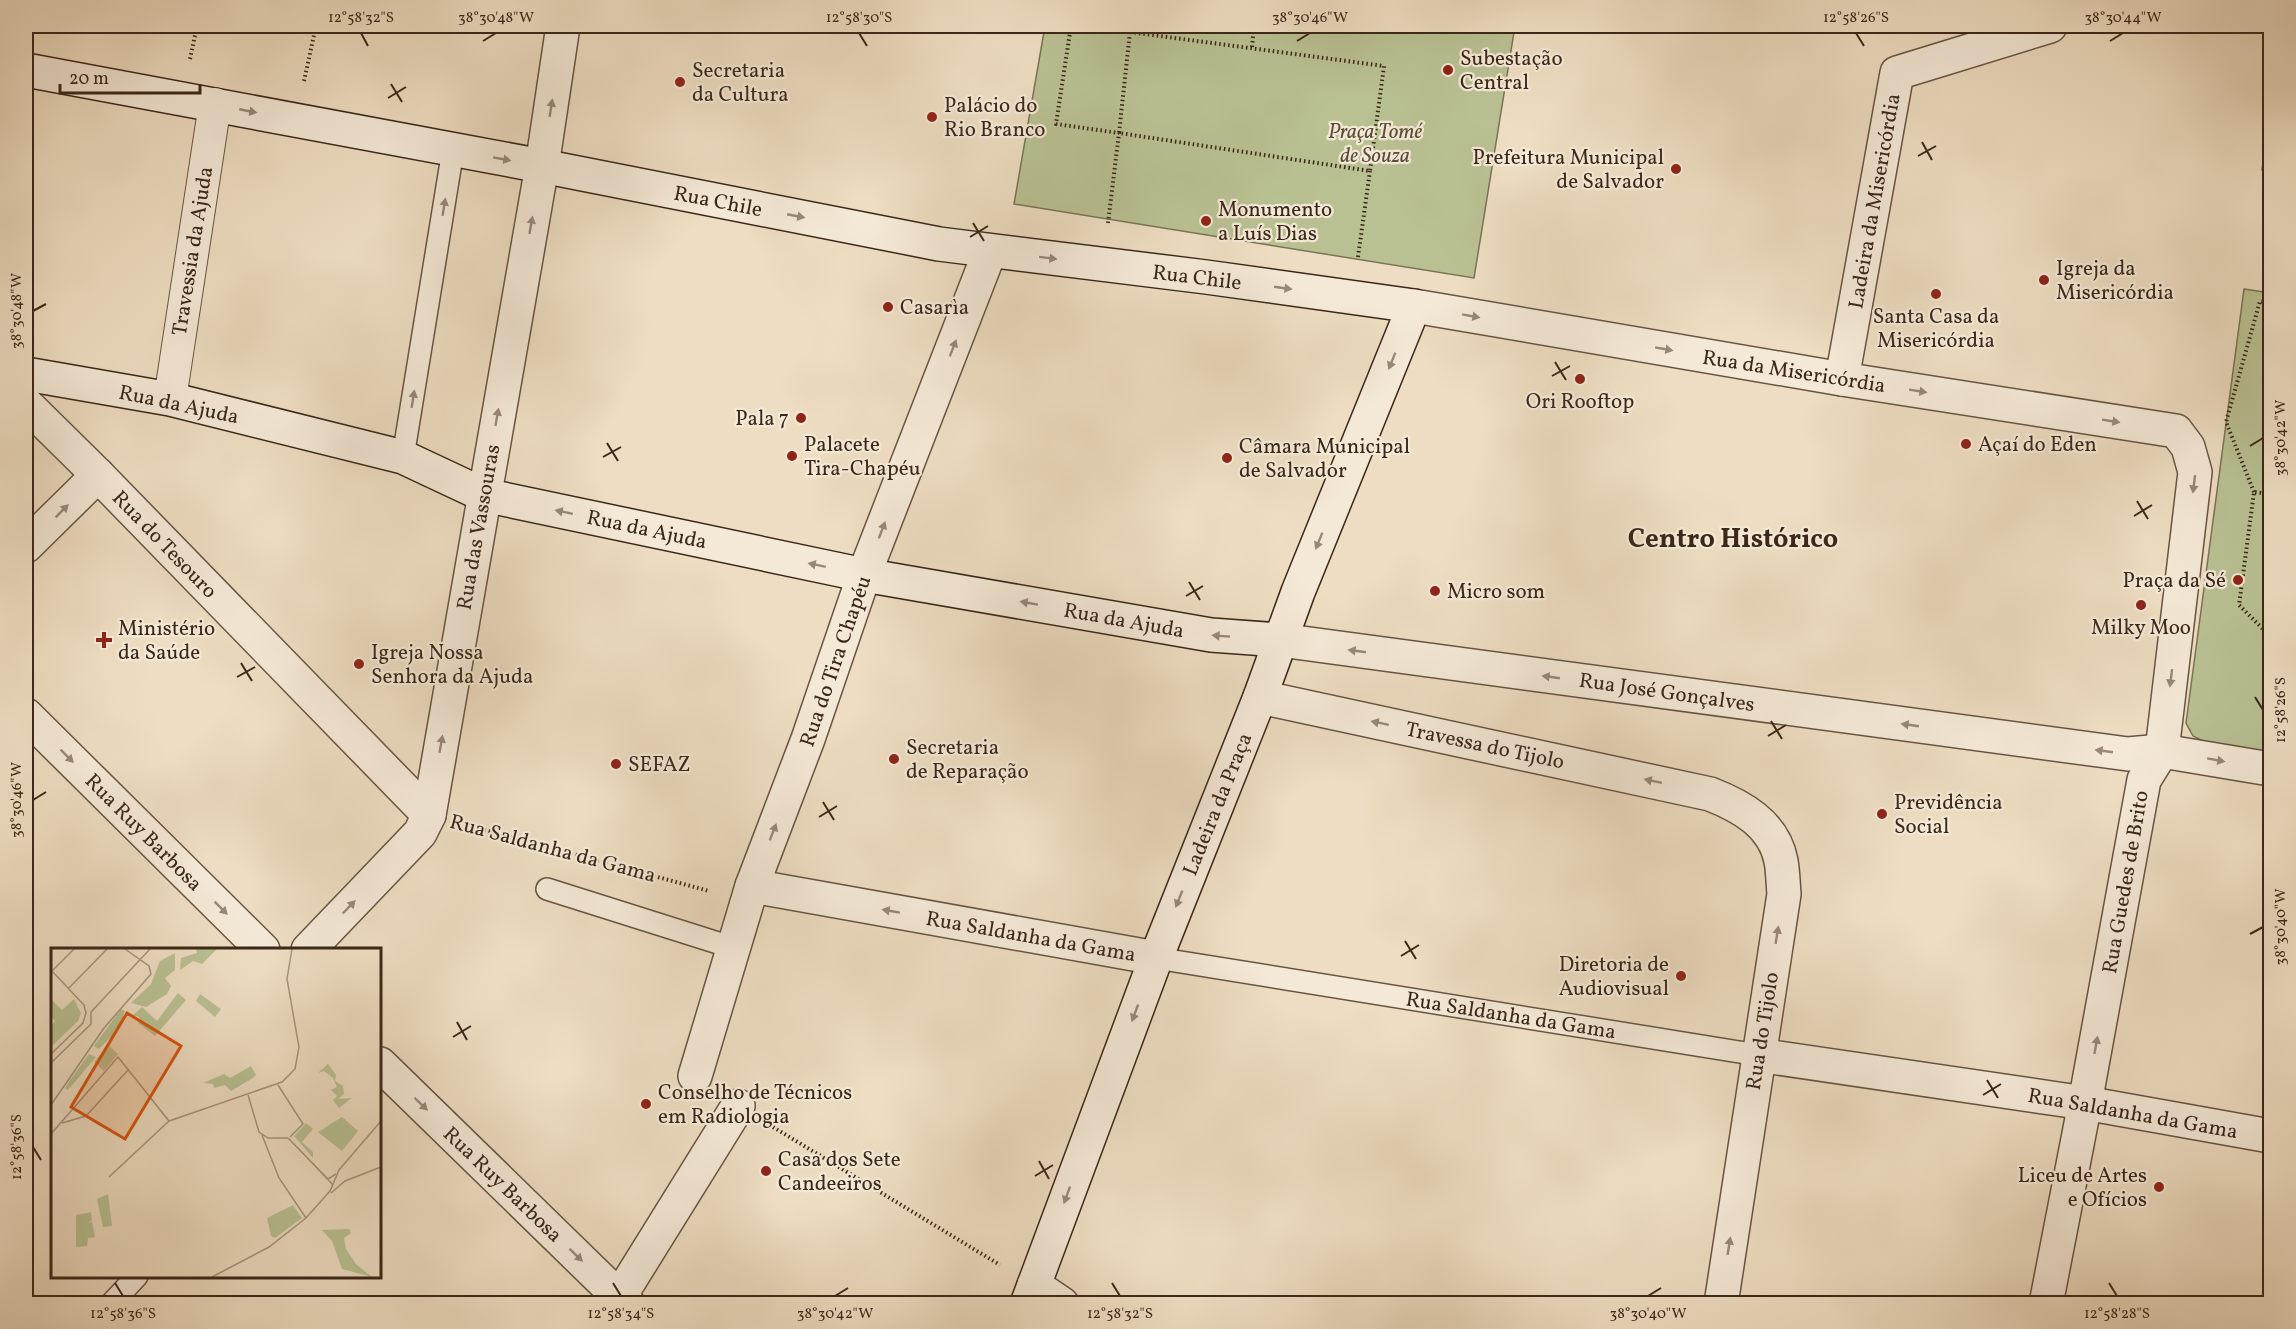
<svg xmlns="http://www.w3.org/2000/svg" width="2296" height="1329" font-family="Vollkorn,serif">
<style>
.green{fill:#b9c193;stroke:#7a7456;stroke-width:1.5}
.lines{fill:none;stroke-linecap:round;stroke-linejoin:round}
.service-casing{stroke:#685443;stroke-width:24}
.pedestrian-casing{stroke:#685443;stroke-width:34}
.minor-casing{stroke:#685443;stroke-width:36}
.secondary-casing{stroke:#3b2719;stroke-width:36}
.path{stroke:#3b2719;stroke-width:4;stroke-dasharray:1.5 3;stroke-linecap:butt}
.service{stroke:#f4e9d7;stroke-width:21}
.pedestrian{stroke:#f4e9d7;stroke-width:32}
.minor{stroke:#f4e9d7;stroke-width:33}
.secondary{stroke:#f4e9d7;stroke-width:33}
.oneway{fill:#988878}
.ticks{fill:none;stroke:#3b2719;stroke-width:2}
.poi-dot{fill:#8f2418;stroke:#f4e9d7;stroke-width:2}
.labels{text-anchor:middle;stroke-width:4.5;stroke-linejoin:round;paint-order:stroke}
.poi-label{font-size:21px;fill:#3b2719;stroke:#f4e9d7;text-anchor:start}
.park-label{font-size:21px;font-style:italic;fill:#5a4e38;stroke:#f4e9d7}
.street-label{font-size:21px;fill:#3b2719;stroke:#f4e9d7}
.district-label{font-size:27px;font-weight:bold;fill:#3b2719;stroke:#f4e9d7}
.inset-road{fill:none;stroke:#a6947e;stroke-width:1.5}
.view{fill:#d7540d;fill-opacity:0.15;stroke:#d7540d;stroke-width:3}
.inset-edge{fill:none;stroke:#3b2719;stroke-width:3}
.neatline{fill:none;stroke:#3b2719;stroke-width:2}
.ticks-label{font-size:15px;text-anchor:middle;fill:#3b2719}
</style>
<rect width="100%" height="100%" fill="#eeddc2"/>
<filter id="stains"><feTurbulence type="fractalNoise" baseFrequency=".00333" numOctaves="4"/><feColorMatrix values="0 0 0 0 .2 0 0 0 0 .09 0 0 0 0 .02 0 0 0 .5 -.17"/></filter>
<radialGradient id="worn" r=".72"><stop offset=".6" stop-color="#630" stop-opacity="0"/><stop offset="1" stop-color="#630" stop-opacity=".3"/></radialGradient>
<g class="green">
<path d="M 1045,26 L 1515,26 L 1474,278 L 1014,204 Z"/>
<path d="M 2270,117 L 2270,172 L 2262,170 Z"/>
<path d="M 2244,289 L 2270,293 L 2270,753 L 2205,742 L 2193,736 L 2186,723 Z"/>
</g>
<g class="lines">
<g class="service-casing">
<g id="service">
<path d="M 403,457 L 453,150"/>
<path d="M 547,889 L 734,948"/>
<path d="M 1156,958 L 1758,1055"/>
<path d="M 111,1304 L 137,1276"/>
</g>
</g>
<g class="pedestrian-casing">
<path id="pedestrian" d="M 170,399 L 215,104"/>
</g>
<g class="minor-casing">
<g id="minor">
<path d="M 1414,306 L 1842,379 L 2176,431 L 2188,447 L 2195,472 L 2162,751 L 2144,780 L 2085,1103 L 2046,1304"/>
<path d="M 1842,379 L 1897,73 L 2050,26"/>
<path d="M 26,404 L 98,475 L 429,815"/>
<path d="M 26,546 L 98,475"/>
<path d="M 1280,640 L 2128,754 L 2162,751 L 2270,769"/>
<path d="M 1260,697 L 1710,794 C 1741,806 1774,824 1781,861 C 1783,872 1783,883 1784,894 L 1721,1304"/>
<path d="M 26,715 L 263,950"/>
<path d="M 752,886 L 1156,958"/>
<path d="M 308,950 L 420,833 L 429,815 L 542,166 L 563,26"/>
<path d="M 1758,1055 L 2085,1103 L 2270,1136"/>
<path d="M 380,1064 L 619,1297 L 628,1304"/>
<path d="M 695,1076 L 752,886 L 808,739 L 864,575 L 990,251"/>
<path d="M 1034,1285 L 1062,1304"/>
<path d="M 615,1304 L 738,1106"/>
</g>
</g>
<g class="secondary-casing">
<g id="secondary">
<path d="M 26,70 L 542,166 L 939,244 L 1206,277 L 1414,306 L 1298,592 L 1260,697 L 1156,958 L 1027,1304"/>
<path d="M 26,374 L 170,399 L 403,457 L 484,495 L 864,575 L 1211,635 L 1280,640"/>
</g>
</g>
<g class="path">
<path d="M 1071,26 L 1056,124 L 1119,133 L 1108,223"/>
<path d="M 1092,26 L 1130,32"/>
<path d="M 1130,32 L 1384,66 L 1370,171 L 1119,133 Z"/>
<path d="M 1252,47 L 1254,26"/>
<path d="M 190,59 L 197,26"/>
<path d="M 304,81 L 316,26"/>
<path d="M 1358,257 L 1370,171"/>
<path d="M 2254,492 L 2226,422 L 2260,301 L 2270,303"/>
<path d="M 2270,494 L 2254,492 L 2239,605 L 2270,636"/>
<path d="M 467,825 L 709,891"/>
<path d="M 773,1127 L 1000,1265"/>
</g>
<use href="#service" class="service"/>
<use href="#pedestrian" class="pedestrian"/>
<use href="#minor" class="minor"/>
<use href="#secondary" class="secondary"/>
</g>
<defs><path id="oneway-solid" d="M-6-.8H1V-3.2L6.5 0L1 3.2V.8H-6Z" transform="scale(1.5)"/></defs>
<g class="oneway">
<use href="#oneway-solid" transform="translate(551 108) rotate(-81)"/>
<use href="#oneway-solid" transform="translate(248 111) rotate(11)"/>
<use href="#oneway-solid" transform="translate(502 159) rotate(10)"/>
<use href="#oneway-solid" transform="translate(444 207) rotate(-81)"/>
<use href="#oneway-solid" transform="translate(796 216) rotate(11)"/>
<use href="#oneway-solid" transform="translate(531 225) rotate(-80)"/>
<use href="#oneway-solid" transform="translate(1048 258) rotate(7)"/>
<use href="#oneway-solid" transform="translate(1283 288) rotate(8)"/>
<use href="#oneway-solid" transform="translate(1471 316) rotate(10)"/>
<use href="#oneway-solid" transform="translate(953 348) rotate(-69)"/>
<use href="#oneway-solid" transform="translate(1664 349) rotate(10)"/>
<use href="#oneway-solid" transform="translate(1392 361) rotate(112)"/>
<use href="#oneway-solid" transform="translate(1918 391) rotate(9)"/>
<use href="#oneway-solid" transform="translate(413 399) rotate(-81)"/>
<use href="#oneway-solid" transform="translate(497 417) rotate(-80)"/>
<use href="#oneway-solid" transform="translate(2111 421) rotate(9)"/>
<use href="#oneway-solid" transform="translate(2194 484) rotate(97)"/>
<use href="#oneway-solid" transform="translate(62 511) rotate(-45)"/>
<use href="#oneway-solid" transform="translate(564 512) rotate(-168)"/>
<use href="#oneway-solid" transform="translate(882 530) rotate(-69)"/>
<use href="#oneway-solid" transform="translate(1319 541) rotate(112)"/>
<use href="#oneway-solid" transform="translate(817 565) rotate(-168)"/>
<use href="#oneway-solid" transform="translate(1029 603) rotate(-170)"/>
<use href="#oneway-solid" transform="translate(1221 636) rotate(-176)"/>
<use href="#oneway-solid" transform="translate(1357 651) rotate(-172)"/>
<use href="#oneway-solid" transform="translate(1551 677) rotate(-172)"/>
<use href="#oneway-solid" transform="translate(2171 678) rotate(97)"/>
<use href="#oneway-solid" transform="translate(1380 723) rotate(-168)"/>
<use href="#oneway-solid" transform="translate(1910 725) rotate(-172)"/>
<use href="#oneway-solid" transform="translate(441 744) rotate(-80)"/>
<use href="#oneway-solid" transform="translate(2104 751) rotate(-172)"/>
<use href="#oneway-solid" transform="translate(67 756) rotate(45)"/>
<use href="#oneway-solid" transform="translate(2216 760) rotate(10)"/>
<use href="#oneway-solid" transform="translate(1653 781) rotate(-168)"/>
<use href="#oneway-solid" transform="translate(773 832) rotate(-69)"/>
<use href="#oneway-solid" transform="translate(1179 899) rotate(112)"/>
<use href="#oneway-solid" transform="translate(349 907) rotate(-46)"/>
<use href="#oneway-solid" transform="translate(221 908) rotate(45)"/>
<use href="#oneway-solid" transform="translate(891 911) rotate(-170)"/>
<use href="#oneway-solid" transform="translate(1777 935) rotate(-81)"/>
<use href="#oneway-solid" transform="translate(1135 1013) rotate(110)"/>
<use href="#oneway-solid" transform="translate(2096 1045) rotate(-80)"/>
<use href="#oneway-solid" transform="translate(421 1104) rotate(44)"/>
<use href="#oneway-solid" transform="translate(1067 1195) rotate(110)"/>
<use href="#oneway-solid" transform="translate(1729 1246) rotate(-81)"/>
<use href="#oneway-solid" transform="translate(576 1255) rotate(44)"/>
</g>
<path class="ticks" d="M 361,33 L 368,46M 859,33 L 867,46M 1856,33 L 1864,46M 483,41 L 496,33M 1297,41 L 1310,33M 2110,41 L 2123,33M 391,84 L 402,102M 388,98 L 406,87M 1922,142 L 1932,160M 1918,156 L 1936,146M 973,223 L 984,241M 970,237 L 988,226M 33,311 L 46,304M 1555,362 L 1566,380M 1552,376 L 1570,366M 607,443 L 618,461M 2250,446 L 2263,438M 603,457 L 621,447M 2137,501 L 2148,519M 2134,516 L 2152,505M 1189,582 L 1200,600M 1186,596 L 1203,586M 241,663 L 252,681M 237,677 L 255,667M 2255,697 L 2263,710M 1771,721 L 1782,739M 1768,736 L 1786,725M 33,800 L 46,792M 823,802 L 834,820M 819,817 L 837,806M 2250,934 L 2263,927M 1405,941 L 1416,959M 1401,956 L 1419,945M 457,1022 L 467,1040M 453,1037 L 471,1026M 1987,1080 L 1998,1098M 1983,1095 L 2001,1084M 33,1147 L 41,1160M 1039,1161 L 1049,1179M 1035,1176 L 1053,1165M 115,1283 L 123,1296M 613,1283 L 621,1296M 1112,1283 L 1120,1296M 2109,1283 L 2117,1296M 835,1296 L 848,1288M 1648,1296 L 1661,1288"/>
<g class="poi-dot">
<circle cx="1448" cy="70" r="6"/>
<circle cx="680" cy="82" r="6"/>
<circle cx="932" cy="117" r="6"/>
<circle cx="1676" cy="169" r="6"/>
<circle cx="1206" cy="221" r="6"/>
<circle cx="2044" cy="280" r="6"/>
<circle cx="1936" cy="294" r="6"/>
<circle cx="888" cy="307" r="6"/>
<circle cx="1580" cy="379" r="6"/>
<circle cx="801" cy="418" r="6"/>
<circle cx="1966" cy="444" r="6"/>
<circle cx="792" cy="456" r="6"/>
<circle cx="1227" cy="458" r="6"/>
<circle cx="2238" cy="580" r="6"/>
<circle cx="1435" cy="591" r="6"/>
<circle cx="2141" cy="605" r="6"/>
<path d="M101 631h6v6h6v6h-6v6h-6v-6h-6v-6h6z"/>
<circle cx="359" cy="664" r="6"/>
<circle cx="894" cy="759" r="6"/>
<circle cx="616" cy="764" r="6"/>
<circle cx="1882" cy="814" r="6"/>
<circle cx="1681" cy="976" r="6"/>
<circle cx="646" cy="1104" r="6"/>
<circle cx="766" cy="1171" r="6"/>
<circle cx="2159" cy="1187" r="6"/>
</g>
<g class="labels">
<g class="poi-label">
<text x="1460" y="65">Subestação<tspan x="1460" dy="24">Central</tspan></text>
<text x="692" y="77">Secretaria<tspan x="692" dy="24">da Cultura</tspan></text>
<text x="944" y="112">Palácio do<tspan x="944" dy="24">Rio Branco</tspan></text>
<text x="1664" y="164" text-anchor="end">Prefeitura Municipal<tspan x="1664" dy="24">de Salvador</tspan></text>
<text x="1218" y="216">Monumento<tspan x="1218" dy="24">a Luís Dias</tspan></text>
<text x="2056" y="275">Igreja da<tspan x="2056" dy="24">Misericórdia</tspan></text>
<text x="900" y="314">Casarìa</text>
<text x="1936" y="323" text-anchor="middle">Santa Casa da<tspan x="1936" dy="24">Misericórdia</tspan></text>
<text x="1580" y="408" text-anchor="middle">Ori Rooftop</text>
<text x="789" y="425" text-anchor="end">Pala 7</text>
<text x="804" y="451">Palacete<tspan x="804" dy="24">Tira-Chapéu</tspan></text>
<text x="1978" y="451">Açaí do Eden</text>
<text x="1239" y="453">Câmara Municipal<tspan x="1239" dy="24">de Salvador</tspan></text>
<text x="2226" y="587" text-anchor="end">Praça da Sé</text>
<text x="1447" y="598">Micro som</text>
<text x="2141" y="634" text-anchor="middle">Milky Moo</text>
<text x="118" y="635">Ministério<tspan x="118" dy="24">da Saúde</tspan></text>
<text x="371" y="659">Igreja Nossa<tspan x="371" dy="24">Senhora da Ajuda</tspan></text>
<text x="906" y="754">Secretaria<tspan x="906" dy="24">de Reparação</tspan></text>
<text x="628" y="771">SEFAZ</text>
<text x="1894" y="809">Previdência<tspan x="1894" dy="24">Social</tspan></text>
<text x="1669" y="971" text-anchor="end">Diretoria de<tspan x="1669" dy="24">Audiovisual</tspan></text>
<text x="658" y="1099">Conselho de Técnicos<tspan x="658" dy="24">em Radiologia</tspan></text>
<text x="778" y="1166">Casa dos Sete<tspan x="778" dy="24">Candeeiros</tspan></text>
<text x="2147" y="1182" text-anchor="end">Liceu de Artes<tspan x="2147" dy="24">e Ofícios</tspan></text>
</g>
<g class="park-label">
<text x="1375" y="138">Praça Tomé<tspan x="1375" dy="24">de Souza</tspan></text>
</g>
<g class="street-label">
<text transform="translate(718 201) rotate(11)" y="7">Rua Chile</text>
<text transform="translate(1874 201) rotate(-80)" y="7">Ladeira da Misericórdia</text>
<text transform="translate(192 251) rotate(-81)" y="7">Travessia da Ajuda</text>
<text transform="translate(1197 277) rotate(7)" y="7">Rua Chile</text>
<text transform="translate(1794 371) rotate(9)" y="7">Rua da Misericórdia</text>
<text transform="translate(179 404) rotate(12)" y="7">Rua da Ajuda</text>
<text transform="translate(478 527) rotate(-80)" y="7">Rua das Vassouras</text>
<text transform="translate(647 529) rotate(12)" y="7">Rua da Ajuda</text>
<text transform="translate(165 544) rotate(46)" y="7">Rua do Tesouro</text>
<text transform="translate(1124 620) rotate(10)" y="7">Rua da Ajuda</text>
<text transform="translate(835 661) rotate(-71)" y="7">Rua do Tira Chapéu</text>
<text transform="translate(1667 692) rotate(8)" y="7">Rua José Gonçalves</text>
<text transform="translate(1485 745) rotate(12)" y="7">Travessa do Tijolo</text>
<text transform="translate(1217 804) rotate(-68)" y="7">Ladeira da Praça</text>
<text transform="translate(144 832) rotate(45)" y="7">Rua Ruy Barbosa</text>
<text transform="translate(553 848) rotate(15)" y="7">Rua Saldanha da Gama</text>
<text transform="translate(2125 882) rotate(-80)" y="7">Rua Guedes de Brito</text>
<text transform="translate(1031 936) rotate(10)" y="7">Rua Saldanha da Gama</text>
<text transform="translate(1511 1015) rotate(9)" y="7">Rua Saldanha da Gama</text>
<text transform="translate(1762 1031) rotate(-81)" y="7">Rua do Tijolo</text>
<text transform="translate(2133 1113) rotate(10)" y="7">Rua Saldanha da Gama</text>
<text transform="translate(503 1184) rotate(44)" y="7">Rua Ruy Barbosa</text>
</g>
<g class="district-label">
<text x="1733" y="547">Centro Histórico</text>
</g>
</g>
<g transform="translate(51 948)">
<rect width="330" height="330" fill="#eeddc2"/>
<path d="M 145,1 L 166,1 L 151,16 L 142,13 L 129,22 L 130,10 L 146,5 ZM 124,5 L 124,22 L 114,30 L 120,38 L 116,46 L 95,59 L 80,55 L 100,36 L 109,13 ZM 127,45 L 135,52 L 104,88 L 87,75 L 89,71 L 86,68 L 80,69 L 91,59 L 106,73 ZM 149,46 L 170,61 L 164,69 L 145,53 ZM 0,51 L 11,62 L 23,51 L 30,65 L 27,73 L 0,99 L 0,78 L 4,73 L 0,68 ZM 70,61 L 74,63 L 67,82 L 48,101 L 43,98 ZM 57,97 L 67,106 L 53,123 L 43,114 ZM 38,106 L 45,109 L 17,142 L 14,140 L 19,132 ZM 277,116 L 285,127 L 284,133 L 292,138 L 293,146 L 287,151 L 301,150 L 288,160 L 282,152 L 286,148 L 280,142 L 286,139 L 282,130 L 273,123 L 267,125 ZM 200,118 L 205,127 L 202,130 L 180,143 L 174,137 L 163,140 L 162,136 L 152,135 L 173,126 L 179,130 ZM 291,169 L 307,183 L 291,203 L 267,184 ZM 255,175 L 262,181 L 251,194 L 262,204 L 262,210 L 243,188 ZM 57,246 L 61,278 L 52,279 L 46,251 ZM 242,257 L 251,270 L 224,290 L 220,288 L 216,270 ZM 40,264 L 41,273 L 35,275 L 41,274 L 44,289 L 37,290 L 36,298 L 25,299 L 25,267 ZM 298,281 L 300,285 L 293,290 L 295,301 L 305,316 L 321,329 L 291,321 L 281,293 L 271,282 Z" fill="#b9c193"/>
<path class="inset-road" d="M 1,23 L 23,1M 17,41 L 56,1M 40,64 L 99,1M 0,106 L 32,75 L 35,65 L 33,57 L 1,23M 0,115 L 40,76 L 40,64M 227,137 L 252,176 L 239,189M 197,147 L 208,184 L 217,190 L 237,190M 0,157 L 53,80 L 100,26 L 98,18 L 74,1M 11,175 L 35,168 L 77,122M 0,186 L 67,109 L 118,173 L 231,134 L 244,121 L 248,99 L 236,31 L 241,1M 211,187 L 228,230 L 255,270M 237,190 L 277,231 L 285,226M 247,200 L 282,237M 58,229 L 118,173M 280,245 L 294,233 L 330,219M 161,329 L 218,299 L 255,270 L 279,243 L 288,222 L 330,173"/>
<path class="view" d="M 76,65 L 130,98 L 74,191 L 20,159 Z"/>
<rect width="330" height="330" class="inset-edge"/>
</g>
<rect width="2296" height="1329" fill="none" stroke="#eeddc2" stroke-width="66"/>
<path d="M60 84v9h140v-9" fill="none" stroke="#3b2719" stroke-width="3"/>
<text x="69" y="84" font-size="18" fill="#3b2719" stroke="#f4e9d7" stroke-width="4.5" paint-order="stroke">20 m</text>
<rect x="33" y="33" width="2230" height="1263" class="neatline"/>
<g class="ticks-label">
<text x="361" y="22">12°58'32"S</text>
<text x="496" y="22">38°30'48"W</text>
<text x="859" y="22">12°58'30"S</text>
<text x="1310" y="22">38°30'46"W</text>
<text x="1856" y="22">12°58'26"S</text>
<text x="2123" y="22">38°30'44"W</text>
<text transform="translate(16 311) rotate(-90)" y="5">38°30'48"W</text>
<text transform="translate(2280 438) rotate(-90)" y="5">38°30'42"W</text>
<text transform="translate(2280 710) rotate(-90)" y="5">12°58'26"S</text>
<text transform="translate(16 800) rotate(-90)" y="5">38°30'46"W</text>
<text transform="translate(2280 927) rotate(-90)" y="5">38°30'40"W</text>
<text transform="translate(16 1147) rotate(-90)" y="5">12°58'36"S</text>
<text x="123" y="1318">12°58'36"S</text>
<text x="621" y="1318">12°58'34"S</text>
<text x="835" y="1318">38°30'42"W</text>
<text x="1120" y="1318">12°58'32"S</text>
<text x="1648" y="1318">38°30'40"W</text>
<text x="2117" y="1318">12°58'28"S</text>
</g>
<rect width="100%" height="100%" filter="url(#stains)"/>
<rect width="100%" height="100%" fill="url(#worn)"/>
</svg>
